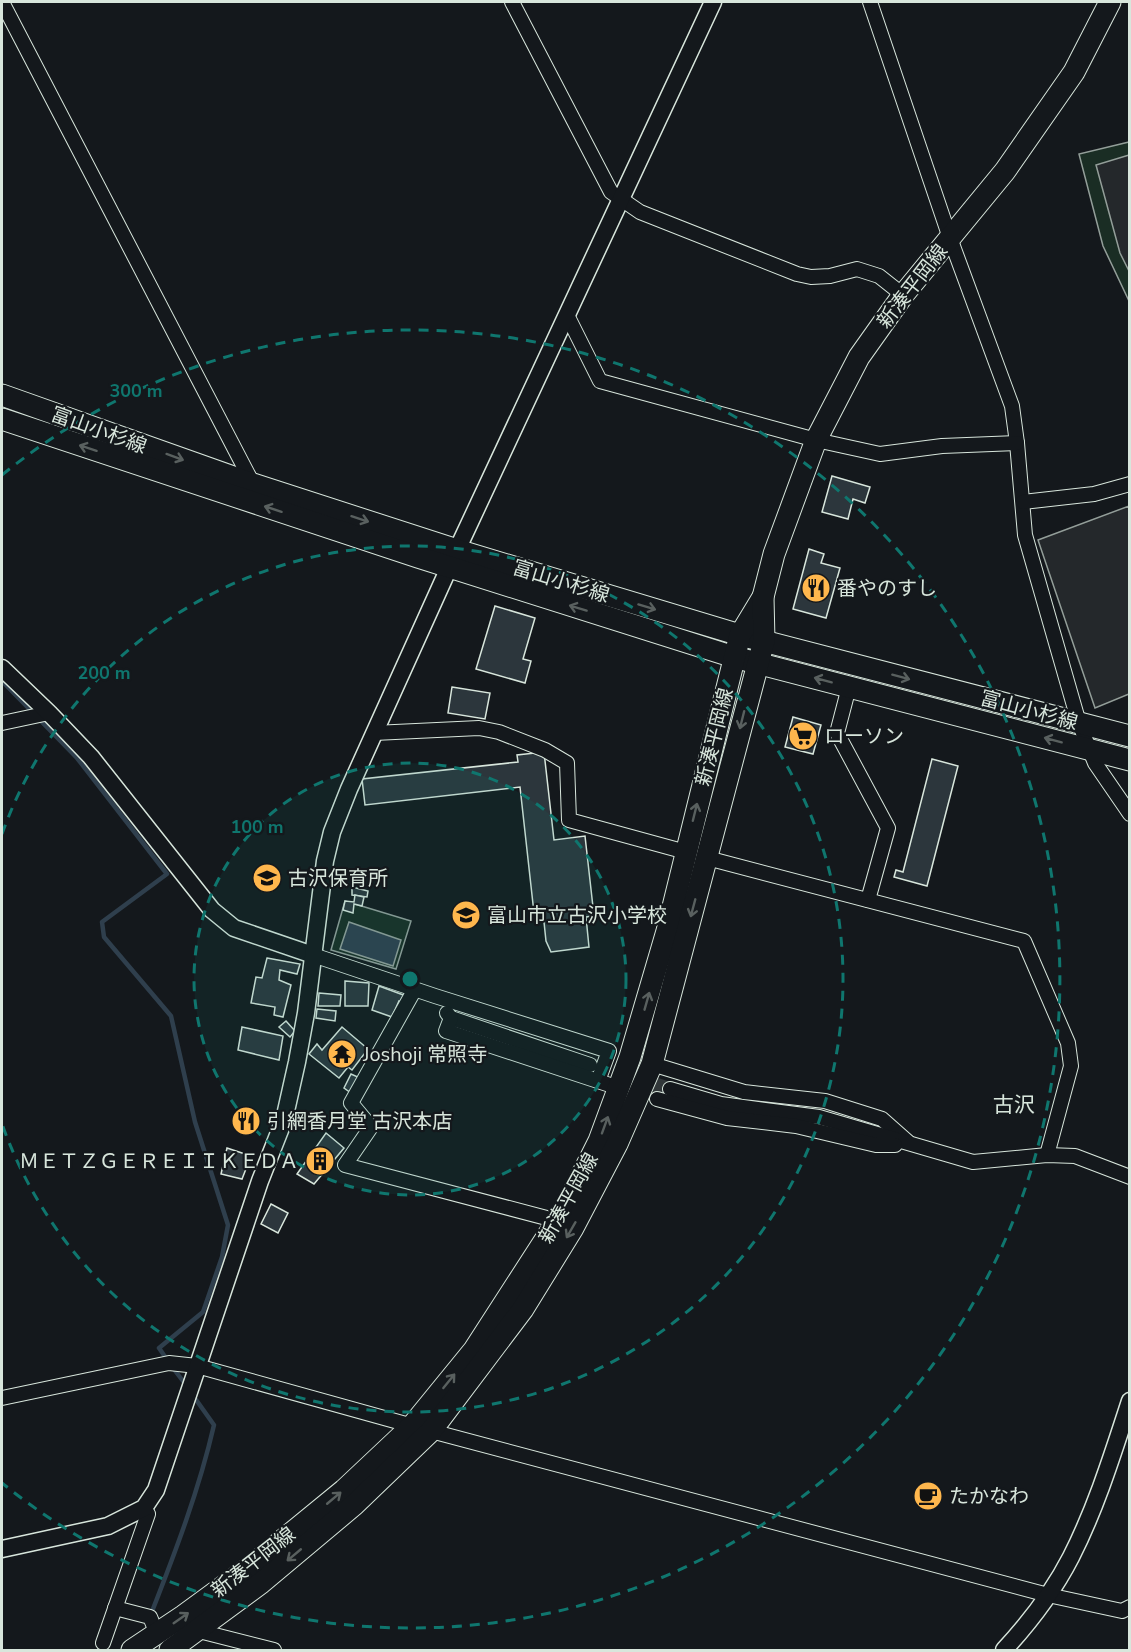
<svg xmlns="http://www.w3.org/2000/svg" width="1131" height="1652" font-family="'Nunito Sans','Noto Sans JP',sans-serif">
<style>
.green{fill:#1a2d24;stroke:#939e99;stroke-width:1.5}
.parking{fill:#24282b;stroke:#939e99;stroke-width:1.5}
.water{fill:#2f3f4d;stroke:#939e99;stroke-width:1.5}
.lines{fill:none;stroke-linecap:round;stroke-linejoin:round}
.stream{stroke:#2f3f4d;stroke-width:4.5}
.building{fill:#2c363c;stroke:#d8e6dc;stroke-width:1.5}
.minor-tunnel{stroke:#313739;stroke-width:14;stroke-dasharray:14 7;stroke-linecap:butt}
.minor-casing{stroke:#d8e6dc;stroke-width:16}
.tertiary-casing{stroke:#d8e6dc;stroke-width:19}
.primary-casing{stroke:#d8e6dc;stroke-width:23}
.minor{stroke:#14181c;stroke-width:14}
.tertiary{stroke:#14181c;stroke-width:16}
.primary{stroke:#14181c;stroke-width:21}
.oneway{stroke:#59605f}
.ring{fill:none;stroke:#0f766e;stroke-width:3;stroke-dasharray:10 8}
.labels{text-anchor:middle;stroke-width:4.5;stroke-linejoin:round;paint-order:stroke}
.street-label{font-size:20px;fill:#d8e6dc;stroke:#14181c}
.poi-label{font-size:20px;fill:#d8e6dc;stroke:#14181c;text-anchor:start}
.neighbourhood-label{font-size:21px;fill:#d8e6dc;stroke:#14181c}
.centre{fill:#0f766e;stroke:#14181c;stroke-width:3}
.ring-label{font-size:18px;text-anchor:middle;font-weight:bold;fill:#0f766e;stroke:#14181c;stroke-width:4.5;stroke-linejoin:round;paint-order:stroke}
</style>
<rect width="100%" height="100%" fill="#14181c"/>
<g class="green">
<path d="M 1129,142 L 1129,301 L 1103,246 L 1079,154 Z"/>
<path d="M 345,901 L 411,921 L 396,969 L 331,950 Z"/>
</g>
<g class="parking">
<path d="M 1129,155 L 1130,155 L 1129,271 L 1120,253 L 1096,165 Z"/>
<path d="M 1129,506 L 1129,694 L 1095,708 L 1038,540 Z"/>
</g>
<path class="water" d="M 349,922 L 401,940 L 393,966 L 340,949 Z"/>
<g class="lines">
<g class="stream">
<path d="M 2,681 L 77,758 L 167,874 L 102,922 L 104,937 L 171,1016 L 195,1122 L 228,1225 L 222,1257 L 203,1312 L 159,1348 L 168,1361"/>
<path d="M 173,1368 L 186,1385"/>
<path d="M 151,1614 C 175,1553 199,1490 214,1425 L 192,1394"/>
</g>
</g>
<g class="building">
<path d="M 832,476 L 870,487 L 865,503 L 853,499 L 848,519 L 822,512 Z"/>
<path d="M 809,549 L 824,554 L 821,563 L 840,568 L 826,618 L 793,609 Z"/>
<path d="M 495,606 L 535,618 L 523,659 L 531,661 L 525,683 L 476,669 Z"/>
<path d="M 452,687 L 490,693 L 485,719 L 448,713 Z"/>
<path d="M 793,717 L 821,725 L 813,754 L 785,747 Z"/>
<path d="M 544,752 L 554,840 L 585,836 L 594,916 L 586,917 L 589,947 L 551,952 L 546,941 L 544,922 L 535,922 L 520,787 L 365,805 L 362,779 L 518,762 L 517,755 Z"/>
<path d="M 932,759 L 958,766 L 927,886 L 894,877 L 896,870 L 903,872 Z"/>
<path d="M 352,887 L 368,891 L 367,897 L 352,895 Z"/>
<path d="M 355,895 L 364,897 L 362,906 L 354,904 L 353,913 L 343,910 L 345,901 L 354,902 Z"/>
<path d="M 267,958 L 300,964 L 297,974 L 280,970 L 279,980 L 291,985 L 283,1017 L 274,1015 L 275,1007 L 251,1003 L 256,977 L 262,978 Z"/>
<path d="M 345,981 L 369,983 L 368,1006 L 345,1006 Z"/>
<path d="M 379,986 L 406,996 L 403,1002 L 399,1001 L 392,1017 L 372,1010 Z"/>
<path d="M 319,993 L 341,995 L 340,1006 L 318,1006 Z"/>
<path d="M 317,1009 L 336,1011 L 335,1021 L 316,1018 Z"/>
<path d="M 286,1021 L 295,1031 L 290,1037 L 279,1027 Z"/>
<path d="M 242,1027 L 283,1036 L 279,1060 L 238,1050 Z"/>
<path d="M 342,1027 L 368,1049 L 352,1070 L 348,1067 L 339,1078 L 309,1054 L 317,1044 L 322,1050 Z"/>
<path d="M 351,1074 L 360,1078 L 351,1093 L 344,1088 Z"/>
<path d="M 326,1133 L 344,1148 L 314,1184 L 297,1174 Z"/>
<path d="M 227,1148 L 251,1156 L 242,1179 L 221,1174 Z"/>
<path d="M 271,1204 L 288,1213 L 278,1233 L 261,1224 Z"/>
</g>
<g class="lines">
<path class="minor-tunnel" d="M 592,1065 L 670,1089"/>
<g class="minor-casing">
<g id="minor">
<path d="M 2,2 L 253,484"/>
<path d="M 512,2 L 611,192 L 640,212 L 797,274 L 811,277 L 830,276 L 857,269 L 879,276 L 903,295"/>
<path d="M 870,2 L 950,238 L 1012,406 L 1017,443 L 1025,535 L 1079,723 L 1095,763 L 1130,814"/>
<path d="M 567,315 L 600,381 L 816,440 L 880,454 L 942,446 L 1017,443"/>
<path d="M 1023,502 L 1094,494 L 1130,484"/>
<path d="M 849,687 L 837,733 L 888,828 L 868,900"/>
<path d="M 2,723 L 49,713"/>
<path d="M 374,733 L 479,728 L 499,732 L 545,750 L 567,763 L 569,820 L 686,852"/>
<path d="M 707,858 L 1024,941 L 1068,1043 L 1071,1066 L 1047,1155"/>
<path d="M 313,955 L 435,996 L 609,1051 L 598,1081"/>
<path d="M 415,989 L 351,1103 L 371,1127 L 345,1165 L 558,1221"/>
<path d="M 447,1013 L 451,1018 L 590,1065"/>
<path d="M 451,1018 L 446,1031 L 619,1088"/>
<path d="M 652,1064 L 744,1092 L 825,1101 L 882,1119 L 908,1142"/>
<path d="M 670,1089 L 721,1104 L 819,1117 L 973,1162 L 1047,1155 L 1075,1156 L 1130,1177"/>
<path d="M 657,1099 L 727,1118 L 796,1126 L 876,1145 L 895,1145"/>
<path d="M 2,1398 L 169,1363 L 197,1366 L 431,1431 L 1048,1595 L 1122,1611 L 1130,1607"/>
<path d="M 115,1608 L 150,1617 L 157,1634"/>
<path d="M 199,1631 L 274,1650"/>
<path d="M 103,1643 L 148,1514 L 144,1508"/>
</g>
</g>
<g class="tertiary-casing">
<g id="tertiary">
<path d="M 2,668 L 49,713 L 91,757 L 212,910 L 234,928 L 313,955"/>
<path d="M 2,1549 L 108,1526 L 144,1508 L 156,1490 L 260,1181 L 284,1120 L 297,1062 L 306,1013 L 325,861 L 332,832 L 349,789 L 457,550 L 713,2"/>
<path d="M 1004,1650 C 1029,1623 1054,1590 1071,1557 C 1096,1508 1113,1453 1130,1401"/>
</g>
</g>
<g class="primary-casing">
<g id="primary">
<path d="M 2,395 L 253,484 L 457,550 L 740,635 L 1130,736"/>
<path d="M 2,419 L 418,557 L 734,657 L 1130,760"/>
<path d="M 132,1650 L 183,1616 L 250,1567 L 344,1490 L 412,1426 L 474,1350 L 565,1209 L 599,1141 L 630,1057 L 667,931 L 740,635 L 763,597"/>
<path d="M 170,1650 L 261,1583 L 354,1505 L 431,1431 L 523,1309 L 573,1228 L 617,1144 L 652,1064 L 764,641 L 763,597 L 774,554 L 816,440 L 859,357 L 903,295 L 1005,171 L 1074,72 L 1110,2"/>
</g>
</g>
<use href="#minor" class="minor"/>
<use href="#tertiary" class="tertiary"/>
<use href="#primary" class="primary"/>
</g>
<defs><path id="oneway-shaft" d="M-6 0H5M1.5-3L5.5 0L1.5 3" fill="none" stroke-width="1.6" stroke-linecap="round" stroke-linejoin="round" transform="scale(1.5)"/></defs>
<g class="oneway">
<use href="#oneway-shaft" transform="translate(88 448) rotate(-162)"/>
<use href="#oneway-shaft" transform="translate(175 457) rotate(20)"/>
<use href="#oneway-shaft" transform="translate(273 509) rotate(-162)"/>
<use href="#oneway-shaft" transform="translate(360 519) rotate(18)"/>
<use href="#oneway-shaft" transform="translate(647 607) rotate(17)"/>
<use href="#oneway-shaft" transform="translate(578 608) rotate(-163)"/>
<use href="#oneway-shaft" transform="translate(901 677) rotate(15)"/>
<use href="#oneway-shaft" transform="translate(823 680) rotate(-165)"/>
<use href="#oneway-shaft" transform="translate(742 720) rotate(104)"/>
<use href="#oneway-shaft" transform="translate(1053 740) rotate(-165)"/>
<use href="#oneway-shaft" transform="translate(695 812) rotate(-76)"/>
<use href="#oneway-shaft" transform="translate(693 908) rotate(105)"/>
<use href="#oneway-shaft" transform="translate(647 1001) rotate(-74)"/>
<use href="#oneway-shaft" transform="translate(605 1125) rotate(-70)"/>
<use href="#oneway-shaft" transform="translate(571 1230) rotate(120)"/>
<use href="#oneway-shaft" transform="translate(449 1381) rotate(-51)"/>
<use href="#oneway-shaft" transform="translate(334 1498) rotate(-40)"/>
<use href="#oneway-shaft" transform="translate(294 1555) rotate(140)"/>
<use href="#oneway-shaft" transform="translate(181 1618) rotate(-35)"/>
</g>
<circle cx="410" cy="979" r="216" fill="#0f766e" fill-opacity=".12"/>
<g class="ring">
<circle cx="410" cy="979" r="216"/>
<path d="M2 834A433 433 0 1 1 2 1124"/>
<path d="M2 475A649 649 0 1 1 2 1483"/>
</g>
<defs>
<g id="restaurant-disc" transform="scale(1.5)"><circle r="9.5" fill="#ffb74d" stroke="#14181c"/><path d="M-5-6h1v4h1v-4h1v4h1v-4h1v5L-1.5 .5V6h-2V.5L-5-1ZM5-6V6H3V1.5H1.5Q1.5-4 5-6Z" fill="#111"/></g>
<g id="supermarket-disc" transform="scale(1.5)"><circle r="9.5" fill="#ffb74d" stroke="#14181c"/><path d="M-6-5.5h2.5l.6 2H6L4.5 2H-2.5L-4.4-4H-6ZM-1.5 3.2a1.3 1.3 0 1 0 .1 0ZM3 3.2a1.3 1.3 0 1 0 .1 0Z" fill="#111"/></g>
<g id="school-disc" transform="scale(1.5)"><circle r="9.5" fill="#ffb74d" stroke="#14181c"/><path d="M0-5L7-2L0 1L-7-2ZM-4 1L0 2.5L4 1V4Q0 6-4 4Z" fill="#111"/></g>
<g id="temple-disc" transform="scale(1.5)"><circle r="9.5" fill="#ffb74d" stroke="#14181c"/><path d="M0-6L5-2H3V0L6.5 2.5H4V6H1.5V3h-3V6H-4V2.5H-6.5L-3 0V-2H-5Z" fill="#111"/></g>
<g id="building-disc" transform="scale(1.5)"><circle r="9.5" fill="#ffb74d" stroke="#14181c"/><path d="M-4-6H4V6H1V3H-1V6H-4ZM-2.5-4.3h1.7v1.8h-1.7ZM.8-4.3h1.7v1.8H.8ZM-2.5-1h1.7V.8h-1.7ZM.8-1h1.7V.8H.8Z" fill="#111"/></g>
<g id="cafe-disc" transform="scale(1.5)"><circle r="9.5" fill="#ffb74d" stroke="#14181c"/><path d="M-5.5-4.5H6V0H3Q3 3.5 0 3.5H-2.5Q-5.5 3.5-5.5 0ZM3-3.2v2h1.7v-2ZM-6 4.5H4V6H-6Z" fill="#111"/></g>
</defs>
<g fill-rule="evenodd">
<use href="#restaurant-disc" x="816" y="588"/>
<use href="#supermarket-disc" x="803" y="736"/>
<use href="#school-disc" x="267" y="878"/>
<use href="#school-disc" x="466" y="915"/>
<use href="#temple-disc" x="342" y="1054"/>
<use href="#restaurant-disc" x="246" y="1121"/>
<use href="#building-disc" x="320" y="1161"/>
<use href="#cafe-disc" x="928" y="1496"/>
</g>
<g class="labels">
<g class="street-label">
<text transform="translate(912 286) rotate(-52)" y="7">新湊平岡線</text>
<text transform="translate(99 430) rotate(20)" y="7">富山小杉線</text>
<text transform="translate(561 581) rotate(17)" y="7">富山小杉線</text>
<text transform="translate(1029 710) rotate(15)" y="7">富山小杉線</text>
<text transform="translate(714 737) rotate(-76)" y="7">新湊平岡線</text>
<text transform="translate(568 1198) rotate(-61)" y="7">新湊平岡線</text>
<text transform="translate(253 1562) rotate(-38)" y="7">新湊平岡線</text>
</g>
<g class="poi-label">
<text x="837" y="595">番やのすし</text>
<text x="824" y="743">ローソン</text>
<text x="288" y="885">古沢保育所</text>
<text x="487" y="922">富山市立古沢小学校</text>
<text x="363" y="1061">Joshoji 常照寺</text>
<text x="267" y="1128">引網香月堂 古沢本店</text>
<text x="299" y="1168" text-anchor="end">ＭＥＴＺＧＥＲＥＩＩＫＥＤＡ</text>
<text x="949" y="1503">たかなわ</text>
</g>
<g class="neighbourhood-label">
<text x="1014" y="1112">古沢</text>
</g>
</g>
<circle cx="410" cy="979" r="9" class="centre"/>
<g class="ring-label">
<text x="136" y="397">300 m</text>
<text x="104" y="679">200 m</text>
<text x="257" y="833">100 m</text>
</g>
<rect width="1131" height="1652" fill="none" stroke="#d8e6dc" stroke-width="6"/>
</svg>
